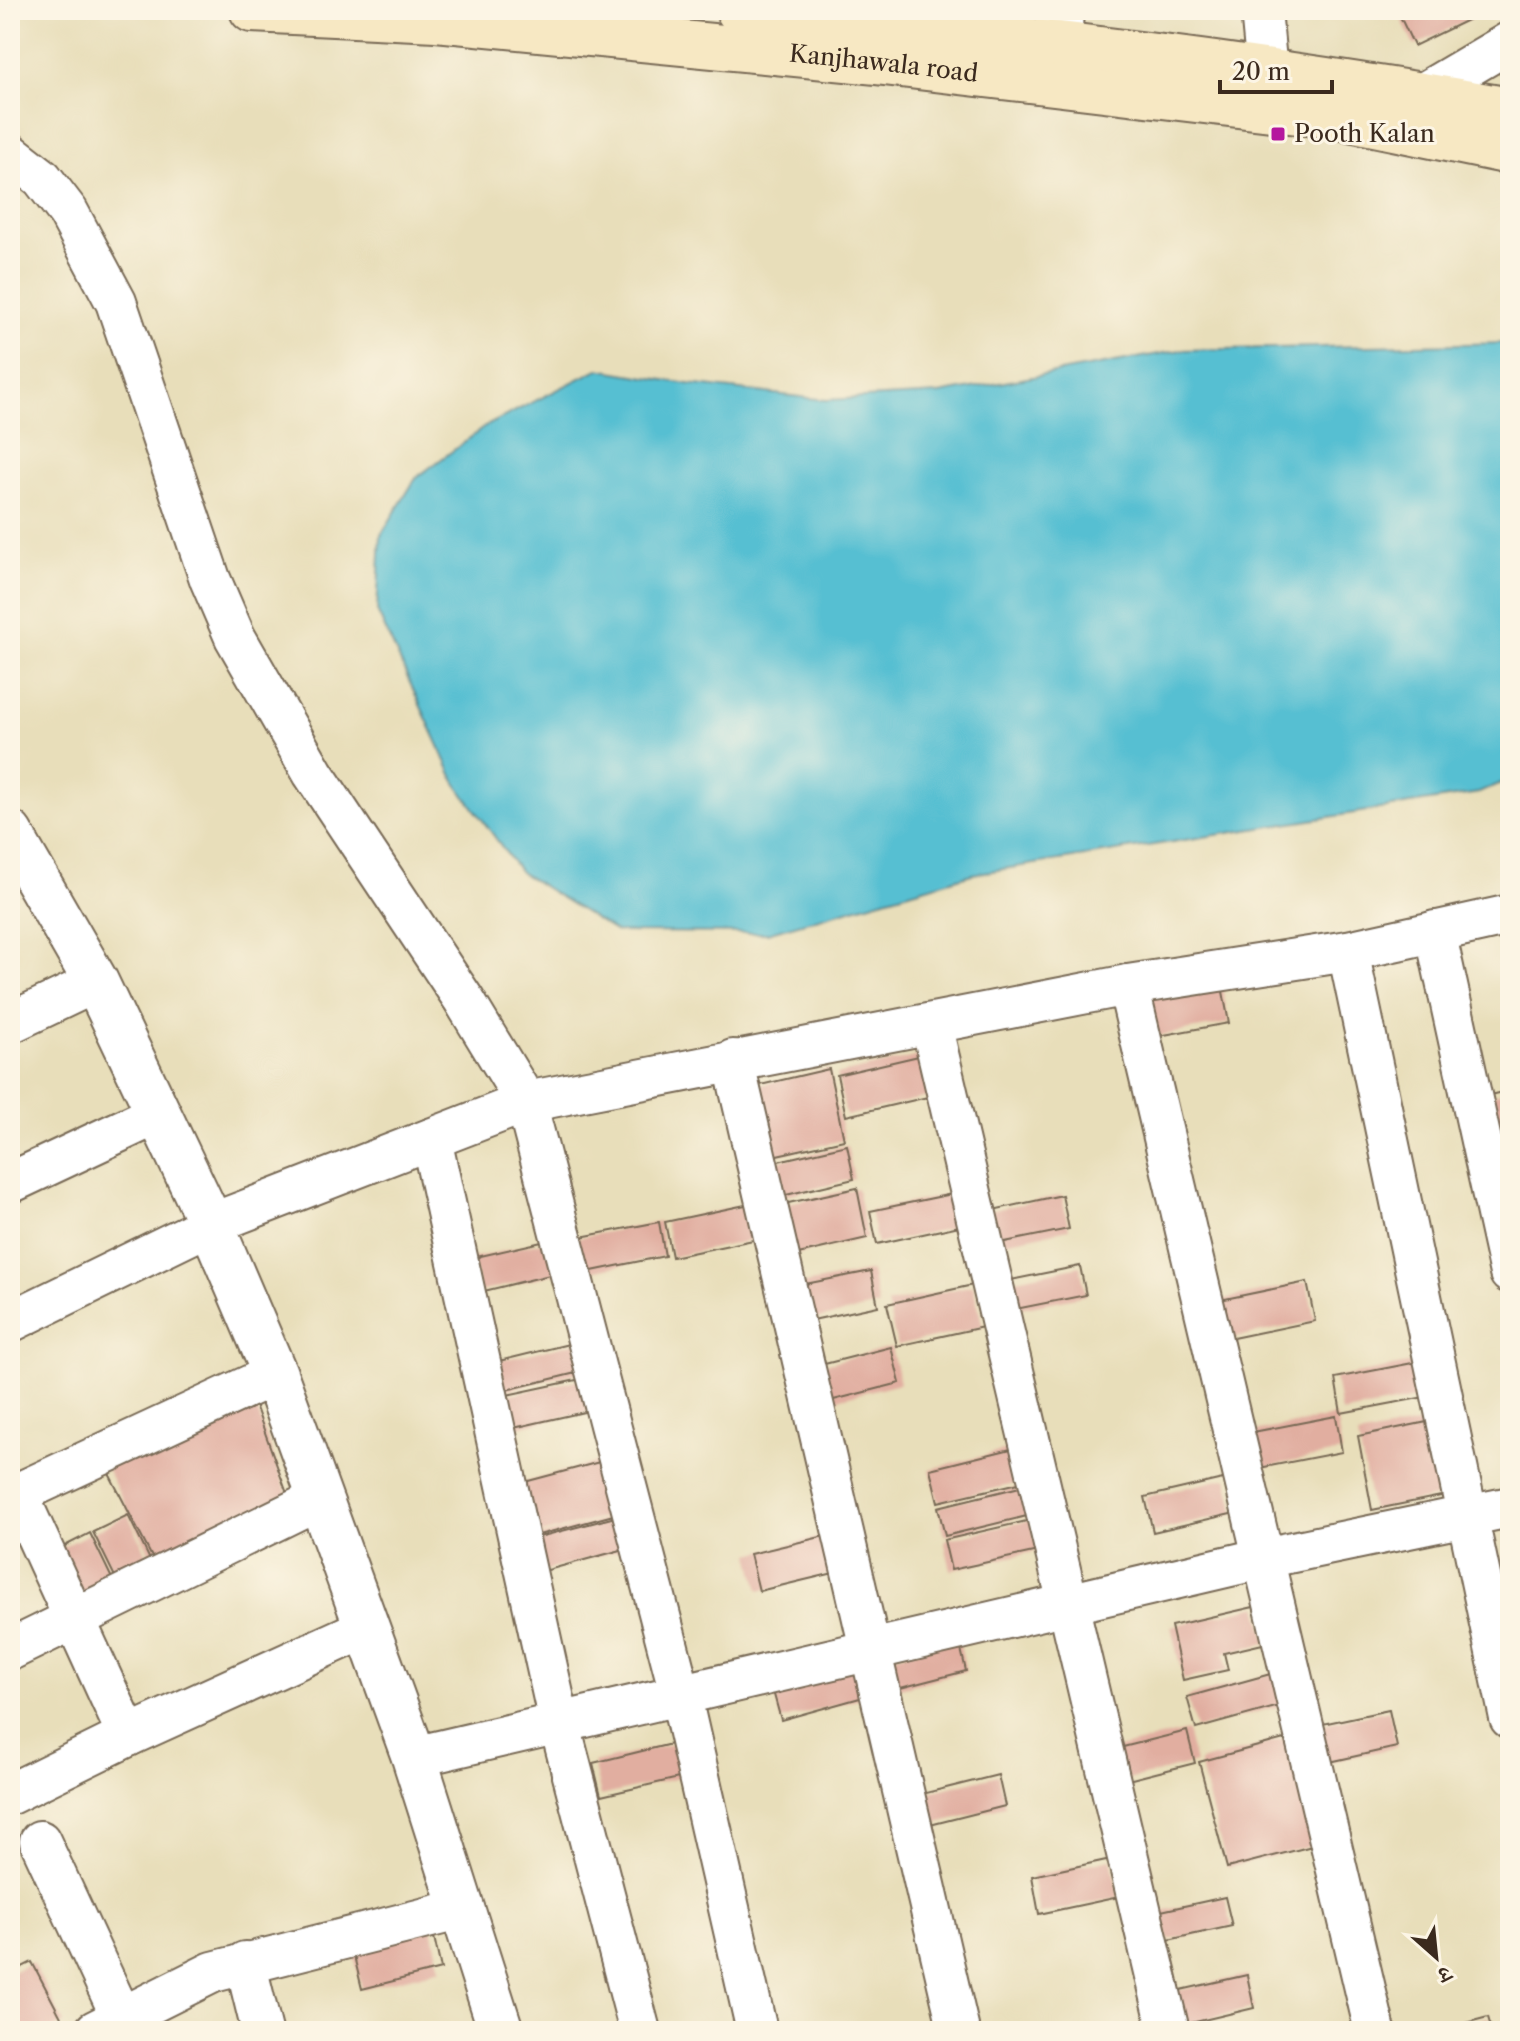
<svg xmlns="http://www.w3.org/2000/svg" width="1520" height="2041" font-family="'Libre Caslon Text','Noto Serif Devanagari',serif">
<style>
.water{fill:#56bfd2;stroke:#487478;stroke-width:2}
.building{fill:#e1aea0}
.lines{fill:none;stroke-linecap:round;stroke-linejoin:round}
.minor-casing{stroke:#786955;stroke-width:44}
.tertiary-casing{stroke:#786955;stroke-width:48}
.secondary-casing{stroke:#786955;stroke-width:48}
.minor{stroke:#fff;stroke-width:40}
.tertiary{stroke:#fff;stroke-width:44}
.secondary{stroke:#f7e8c3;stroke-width:44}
.poi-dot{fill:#b5179e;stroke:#fcf5e5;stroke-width:3}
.labels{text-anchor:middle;stroke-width:6;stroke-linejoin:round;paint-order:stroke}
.street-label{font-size:24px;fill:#3b2a1e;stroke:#fcf5e5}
.poi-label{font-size:24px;fill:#3b2a1e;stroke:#fcf5e5;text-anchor:start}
</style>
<rect width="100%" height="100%" fill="#fcf5e5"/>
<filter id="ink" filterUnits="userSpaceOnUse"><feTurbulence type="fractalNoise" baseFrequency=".0125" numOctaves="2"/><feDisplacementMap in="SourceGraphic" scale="16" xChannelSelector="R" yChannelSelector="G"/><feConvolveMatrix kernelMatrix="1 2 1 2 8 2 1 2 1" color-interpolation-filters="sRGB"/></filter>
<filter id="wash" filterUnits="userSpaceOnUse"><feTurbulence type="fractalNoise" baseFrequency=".006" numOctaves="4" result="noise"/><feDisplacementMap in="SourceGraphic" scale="32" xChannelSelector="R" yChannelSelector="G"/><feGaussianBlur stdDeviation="1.8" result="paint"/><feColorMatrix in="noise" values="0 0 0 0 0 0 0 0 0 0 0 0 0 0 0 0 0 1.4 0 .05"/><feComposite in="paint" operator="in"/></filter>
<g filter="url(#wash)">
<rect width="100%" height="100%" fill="#e8deba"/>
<path class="water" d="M 1510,343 L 1510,779 L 1479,793 L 972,874 L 767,933 L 616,932 L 520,872 L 456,783 L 377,611 L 381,535 L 416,478 L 486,426 L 598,369 L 688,384 L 826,400 L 939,394 L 1181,350 Z"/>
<g id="blocks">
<g class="building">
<path d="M 1397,10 L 1488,10 L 1414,46 Z"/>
<path d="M 1221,981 L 1229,1023 L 1142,1039 L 1134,996 Z"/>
<path d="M 923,1055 L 932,1096 L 846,1116 L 837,1075 Z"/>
<path d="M 829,1069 L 844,1140 L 759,1159 L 743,1089 Z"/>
<path d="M 1510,1090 L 1510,1145 L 1496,1149 L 1482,1097 Z"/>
<path d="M 847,1145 L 854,1179 L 769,1199 L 761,1165 Z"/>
<path d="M 857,1188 L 867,1238 L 781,1258 L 770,1207 Z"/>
<path d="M 957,1193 L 964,1225 L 877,1244 L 870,1211 Z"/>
<path d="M 1062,1195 L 1069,1229 L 985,1246 L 979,1213 Z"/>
<path d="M 750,1204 L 758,1239 L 672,1257 L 665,1222 Z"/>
<path d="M 659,1222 L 665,1256 L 582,1273 L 575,1238 Z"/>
<path d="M 555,1239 L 562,1272 L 480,1292 L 472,1258 Z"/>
<path d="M 1080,1266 L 1086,1295 L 1001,1312 L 996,1283 Z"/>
<path d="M 871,1271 L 878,1306 L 808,1321 L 800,1285 Z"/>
<path d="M 1307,1282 L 1315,1321 L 1228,1339 L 1220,1300 Z"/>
<path d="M 973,1285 L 983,1327 L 897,1346 L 887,1304 Z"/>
<path d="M 577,1342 L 584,1371 L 506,1390 L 499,1361 Z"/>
<path d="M 891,1347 L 900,1383 L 818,1404 L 809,1368 Z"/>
<path d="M 1423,1361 L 1430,1396 L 1341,1413 L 1335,1378 Z"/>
<path d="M 586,1378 L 593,1410 L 509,1429 L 502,1396 Z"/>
<path d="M 250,1391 L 290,1502 L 156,1565 L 101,1458 Z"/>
<path d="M 1336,1416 L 1342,1452 L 1254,1469 L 1248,1433 Z"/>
<path d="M 1432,1421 L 1446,1495 L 1372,1510 L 1358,1436 Z"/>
<path d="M 1015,1448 L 1023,1482 L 938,1502 L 930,1469 Z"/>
<path d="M 607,1460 L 621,1513 L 531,1537 L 517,1484 Z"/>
<path d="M 1227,1478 L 1235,1513 L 1153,1532 L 1145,1497 Z"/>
<path d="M 1024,1486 L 1031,1515 L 945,1536 L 938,1507 Z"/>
<path d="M 128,1515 L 155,1570 L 120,1587 L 93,1532 Z"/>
<path d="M 623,1515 L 632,1547 L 544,1571 L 535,1538 Z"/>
<path d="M 1031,1520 L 1038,1551 L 951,1570 L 944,1540 Z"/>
<path d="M 90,1533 L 117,1589 L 81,1606 L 55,1551 Z"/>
<path d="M 829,1535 L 838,1572 L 759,1591 L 750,1554 Z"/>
<path d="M 1258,1606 L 1267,1643 L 1224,1653 L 1228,1670 L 1183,1680 L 1171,1626 Z"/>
<path d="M 959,1640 L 966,1671 L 881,1693 L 873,1661 Z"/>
<path d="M 856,1657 L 867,1696 L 781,1720 L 770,1680 Z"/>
<path d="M 1274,1673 L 1283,1705 L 1196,1729 L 1187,1697 Z"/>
<path d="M 1389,1710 L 1397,1747 L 1316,1765 L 1308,1727 Z"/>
<path d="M 1187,1731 L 1195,1763 L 1116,1783 L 1107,1751 Z"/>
<path d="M 1288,1738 L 1316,1845 L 1227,1868 L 1199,1762 Z"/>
<path d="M 675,1743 L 683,1777 L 601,1796 L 593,1763 Z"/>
<path d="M 998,1775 L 1005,1806 L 922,1827 L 914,1796 Z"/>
<path d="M 1111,1859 L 1119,1897 L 1039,1914 L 1032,1876 Z"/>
<path d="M 1225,1897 L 1232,1926 L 1168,1940 L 1161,1911 Z"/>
<path d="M 432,1928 L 441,1969 L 362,1989 L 352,1948 Z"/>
<path d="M 32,1962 L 64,2023 L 48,2031 L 13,2031 L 10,2025 L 10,1973 Z"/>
<path d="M 1247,1975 L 1254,2008 L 1170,2028 L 1163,1994 Z"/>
<path d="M 1488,2017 L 1492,2031 L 1439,2031 L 1439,2030 Z"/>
</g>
</g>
</g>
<g filter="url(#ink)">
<use href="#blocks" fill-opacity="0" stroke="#786955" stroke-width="2"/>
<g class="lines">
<g class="minor-casing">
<g id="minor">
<path d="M 1261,10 L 1267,72"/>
<path d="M 1061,46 L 1063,10"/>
<path d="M 1420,95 L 1510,42"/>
<path d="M 10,153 L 42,178 L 68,212 L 116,302 L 210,579 L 235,637 L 313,773 L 464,1000 L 526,1102 L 680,1693 L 757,2031"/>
<path d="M 1435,931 L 1510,1273"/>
<path d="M 1348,951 L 1510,1718"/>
<path d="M 1128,985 L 1375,2031"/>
<path d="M 10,1023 L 96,982"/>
<path d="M 931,1024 L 1169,2031"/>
<path d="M 733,1060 L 959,2031"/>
<path d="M 431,1139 L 559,1722 L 640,2031"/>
<path d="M 10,1183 L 159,1113"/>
<path d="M 10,1322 L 211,1224 L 526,1102 L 1128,985 L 1348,951 L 1510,915"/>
<path d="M 17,1493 L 128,1736"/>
<path d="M 10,1497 L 275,1374"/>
<path d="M 10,1650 L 321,1498"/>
<path d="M 414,1757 L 1264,1558 L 1510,1507"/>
<path d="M 10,1794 L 128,1736 L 368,1627"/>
<path d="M 40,1841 L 128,2031"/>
<path d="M 245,1962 L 262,2031"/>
<path d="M 95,2031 L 213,1972 L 462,1909"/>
</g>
</g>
<g class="tertiary-casing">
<path id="tertiary" d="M 10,833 L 96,982 L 211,1224 L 275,1374 L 414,1757 L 501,2031"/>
</g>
<g class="secondary-casing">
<g id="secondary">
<path id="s1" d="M 252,10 L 436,19 L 877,62 L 1340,117 L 1510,152"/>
<path d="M 738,10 C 995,34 1256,65 1510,110"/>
</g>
</g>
<use href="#minor" class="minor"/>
<use href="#tertiary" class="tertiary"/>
<use href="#secondary" class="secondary"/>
</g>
</g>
<rect class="poi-dot" x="1270" y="126" width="16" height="16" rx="4"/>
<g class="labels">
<g class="street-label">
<text dy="8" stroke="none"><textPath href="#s1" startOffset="634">Kanjhawala road</textPath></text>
</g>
<g class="poi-label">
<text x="1294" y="142">Pooth Kalan</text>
</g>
</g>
<rect width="1520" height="2041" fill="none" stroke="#fcf5e5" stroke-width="40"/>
<g transform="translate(1436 1957) rotate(153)" stroke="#fcf5e5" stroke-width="6" paint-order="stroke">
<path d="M0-6L14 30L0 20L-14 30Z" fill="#3b2a1e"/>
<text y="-12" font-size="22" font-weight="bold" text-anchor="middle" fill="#3b2a1e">उ</text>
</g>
<path d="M1220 80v12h112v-12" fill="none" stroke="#3b2a1e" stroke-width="4"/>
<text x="1232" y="80" font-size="24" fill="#3b2a1e" stroke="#fcf5e5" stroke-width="6" paint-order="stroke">20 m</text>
</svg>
